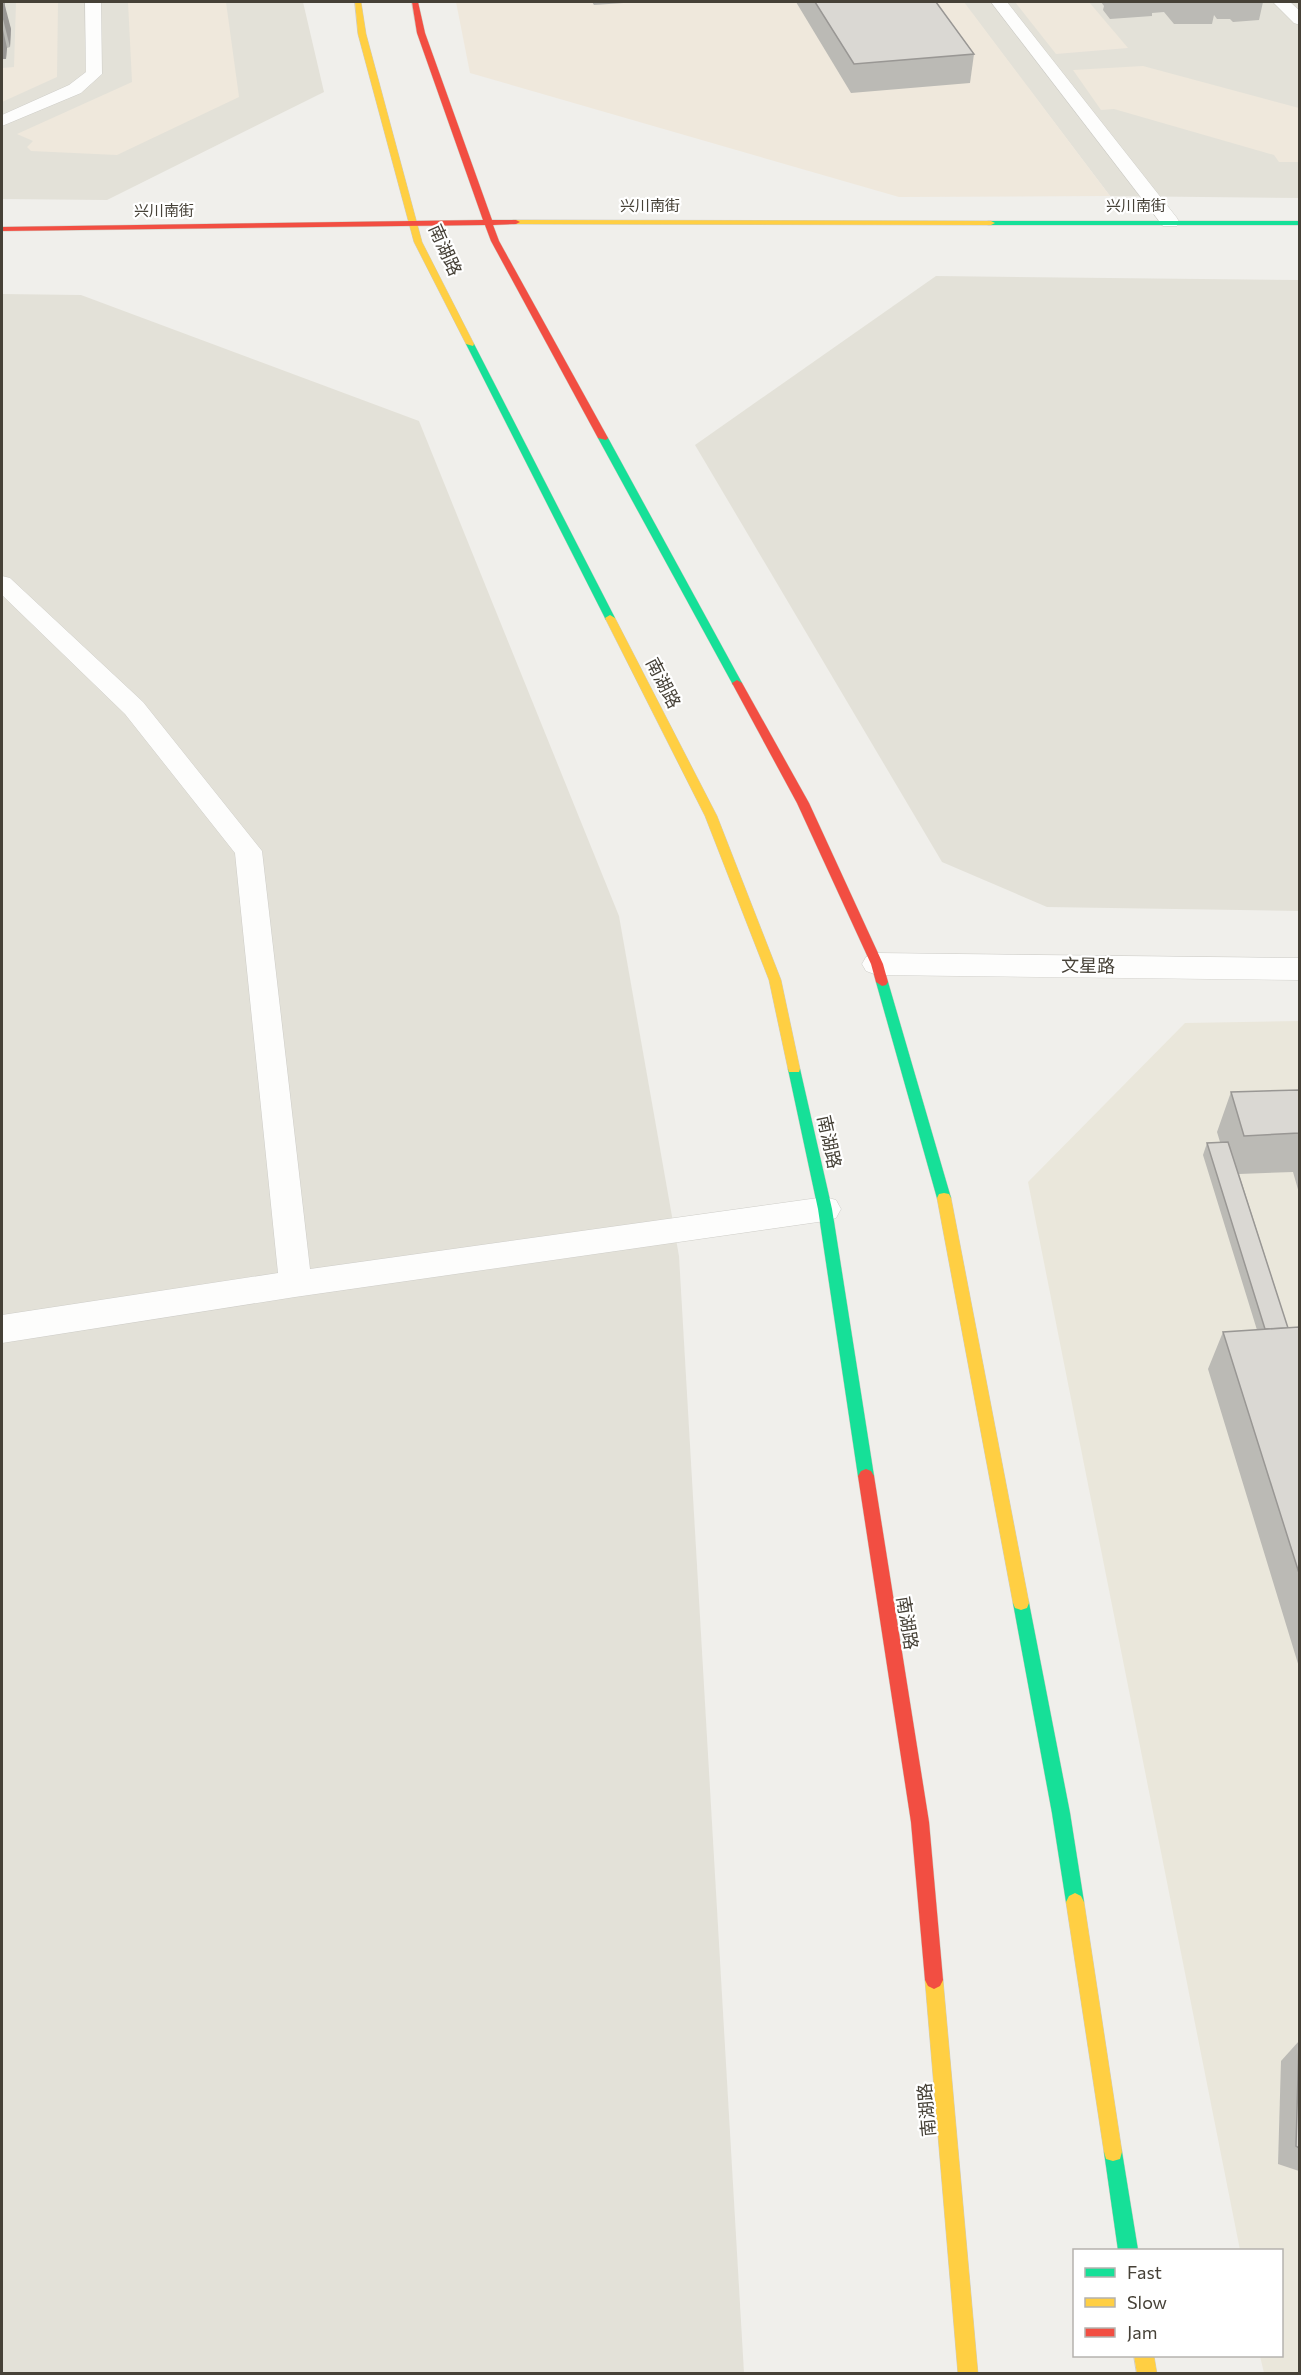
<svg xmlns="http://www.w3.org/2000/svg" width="1301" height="2375" font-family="Commissioner,'Noto Sans SC',sans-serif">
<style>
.residential{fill:#e3e1d8}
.commercial{fill:#efe8dc}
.education{fill:#eae7db}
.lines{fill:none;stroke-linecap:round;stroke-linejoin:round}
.lane-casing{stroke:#cecdc8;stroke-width:1}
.street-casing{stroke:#cecdc8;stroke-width:1}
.fast-casing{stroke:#ceccc2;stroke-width:1}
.slow-casing{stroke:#ceccc2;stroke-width:1}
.jam-casing{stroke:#ceccc2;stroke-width:1}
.lane{fill:#fdfdfc;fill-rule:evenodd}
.street{fill:#fdfdfc;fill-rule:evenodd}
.fast{fill:#16e098;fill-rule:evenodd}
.slow{fill:#ffcf43;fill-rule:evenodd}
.jam{fill:#f24e42;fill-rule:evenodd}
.wall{fill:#bbbab5}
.shaded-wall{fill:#999794}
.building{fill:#dad8d3;stroke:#999794;stroke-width:1.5}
.labels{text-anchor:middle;stroke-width:4.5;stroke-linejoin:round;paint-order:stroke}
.far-street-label{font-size:15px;fill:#464137;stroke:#fff}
.street-label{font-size:18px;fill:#464137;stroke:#fff}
</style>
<rect width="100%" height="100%" fill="#f0efeb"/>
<g class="residential">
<path d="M 2,2 L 303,2 L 324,92 L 107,200 L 2,199 Z"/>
<path d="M 963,2 L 1299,2 L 1299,198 L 1110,196 Z"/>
<path d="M 936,276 L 1299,280 L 1299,911 L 1047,907 L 942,862 L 695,445 Z"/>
<path d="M 2,294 L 81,295 L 419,421 L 619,916 L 679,1256 L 744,2373 L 2,2374 Z"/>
</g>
<g class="commercial">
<path d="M 16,2 L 58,2 L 57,77 L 2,102 L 2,68 L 14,67 Z"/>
<path d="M 128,2 L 226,2 L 239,97 L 117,155 L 31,151 L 27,147 L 33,141 L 17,134 L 132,82 Z"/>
<path d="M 456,2 L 964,2 L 1110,196 L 899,197 L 470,73 Z"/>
<path d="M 1015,2 L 1089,2 L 1128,48 L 1056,54 Z"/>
<path d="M 1143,66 L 1299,108 L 1299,162 L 1279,162 L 1274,155 L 1114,109 L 1101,110 L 1073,70 Z"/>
</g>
<path class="education" d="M 1299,1021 L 1299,2373 L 1264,2373 L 1260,2356 L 1282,2356 L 1282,2250 L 1240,2250 L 1028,1182 L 1185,1023 Z"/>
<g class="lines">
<g class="lane-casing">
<g id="lane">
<path d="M 85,2 L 101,2 L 102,74 L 81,93 L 2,126 L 2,115 L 69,85 L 86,72 Z"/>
<path d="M 991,2 L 1007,2 L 1177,218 L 1179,222 L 1177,226 L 1163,226 Z"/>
<path d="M 1273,2 L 1290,2 L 1300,11 L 1300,25 L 1294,23 Z"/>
<path d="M 2,576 L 10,578 L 143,702 L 262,851 L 310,1269 L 825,1197 L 836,1200 L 841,1209 L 836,1218 L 825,1221 L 295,1297 L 2,1343 L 2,1315 L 278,1273 L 235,853 L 125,714 L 2,595 Z"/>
</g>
</g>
<g class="street-casing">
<path id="street" d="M 877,953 L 1300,958 L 1300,980 L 877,975 L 866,971 L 862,964 L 866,957 Z"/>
</g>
<g class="fast-casing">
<g id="fast">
<rect x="988" y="221" width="312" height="4"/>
<path d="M 470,341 L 474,344 L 615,618 L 614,620 L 606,620 L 605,618 L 466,344 Z"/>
<path d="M 603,435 L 608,438 L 742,683 L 741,685 L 733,685 L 732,683 L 598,438 Z"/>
<path d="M 882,978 L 888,982 L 951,1198 L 949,1202 L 939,1202 L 937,1198 L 876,982 Z"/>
<path d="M 794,1064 L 800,1069 L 832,1209 L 874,1476 L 871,1481 L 866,1483 L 861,1481 L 858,1476 L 818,1209 L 788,1069 Z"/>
<path d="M 1021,1596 L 1027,1598 L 1029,1603 L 1070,1813 L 1084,1902 L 1081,1908 L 1075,1911 L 1069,1908 L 1066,1902 L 1052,1813 L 1013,1603 L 1015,1598 Z"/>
<path d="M 1113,2143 L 1120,2145 L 1122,2152 L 1138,2250 L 1118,2250 L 1104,2152 L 1106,2145 Z"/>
</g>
</g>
<g class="slow-casing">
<g id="slow">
<path d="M 355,2 L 361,2 L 366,34 L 422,242 L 474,344 L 473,346 L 466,344 L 414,242 L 358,34 Z"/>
<path d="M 513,220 L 991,221 L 995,223 L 991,225 L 516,224 L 513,224 Z"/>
<path d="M 610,615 L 615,618 L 717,816 L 781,980 L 800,1069 L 799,1072 L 789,1072 L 788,1069 L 769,980 L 705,816 L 605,618 Z"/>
<path d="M 944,1193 L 949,1194 L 951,1198 L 1029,1603 L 1027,1608 L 1021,1610 L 1015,1608 L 1013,1603 L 937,1198 L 939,1194 Z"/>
<path d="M 1075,1893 L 1081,1896 L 1084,1902 L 1122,2152 L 1120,2159 L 1113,2161 L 1106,2159 L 1104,2152 L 1066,1902 L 1069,1896 Z"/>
<path d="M 934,1971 L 940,1974 L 943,1980 L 978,2374 L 958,2374 L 925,1980 L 928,1974 Z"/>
<path d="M 1134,2356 L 1154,2356 L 1157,2374 L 1137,2374 Z"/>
</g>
</g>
<g class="jam-casing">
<g id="jam">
<path d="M 412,2 L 418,2 L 425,33 L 492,220 L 516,220 L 520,222 L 516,224 L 493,225 L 499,241 L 608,438 L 606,440 L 598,438 L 491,241 L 485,225 L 2,231 L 2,227 L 483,220 L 417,33 Z"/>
<path d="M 737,680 L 742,683 L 809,803 L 883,964 L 888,982 L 886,985 L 882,986 L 876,982 L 871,964 L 797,803 L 732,683 Z"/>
<path d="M 866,1469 L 871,1471 L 874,1476 L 929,1822 L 943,1980 L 940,1986 L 934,1989 L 928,1986 L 925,1980 L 911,1822 L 858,1476 L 861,1471 Z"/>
</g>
</g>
<use href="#lane" class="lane"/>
<use href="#street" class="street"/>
<use href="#fast" class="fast"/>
<use href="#slow" class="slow"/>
<use href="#jam" class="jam"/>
</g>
<g class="wall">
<path d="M 2,2 L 11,29 L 10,47 L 7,48 L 6,59 L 2,59 Z"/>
<path d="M 592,2 L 638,2 L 594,5 Z"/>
<path d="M 796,2 L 936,2 L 974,54 L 970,83 L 851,93 Z"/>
<path d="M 1101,2 L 1263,2 L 1259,20 L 1233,22 L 1230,19 L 1217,19 L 1214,15 L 1212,24 L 1174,24 L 1164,12 L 1152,13 L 1152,16 L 1110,19 L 1103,10 L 1104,6 Z"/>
<path d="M 1299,1090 L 1299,1193 L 1293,1172 L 1239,1174 L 1288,1328 L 1299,1327 L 1299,1667 L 1208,1369 L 1223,1332 L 1257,1330 L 1203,1155 L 1207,1143 L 1220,1142 L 1217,1132 L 1231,1092 Z"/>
<path d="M 1299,2041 L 1299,2171 L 1278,2164 L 1281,2061 Z"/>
</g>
<g class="shaded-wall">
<path d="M 4,2 L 11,29 L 10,47 L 3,19 Z"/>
<path d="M 2,25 L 7,48 L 6,59 L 2,59 Z"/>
</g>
<g class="building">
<path d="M 2,2 L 4,2 L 3,19 L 2,19 Z"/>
<path d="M 815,2 L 936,2 L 974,54 L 854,64 Z"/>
<path d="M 1299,1090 L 1299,1133 L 1244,1136 L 1231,1092 Z"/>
<path d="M 1228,1142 L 1288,1328 L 1265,1329 L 1207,1143 Z"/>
<path d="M 1299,1327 L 1299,1573 L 1223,1332 Z"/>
<path d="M 1299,2041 L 1299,2148 L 1296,2146 Z"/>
</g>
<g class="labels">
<g class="far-street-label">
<text x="650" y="211">兴川南街</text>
<text x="1136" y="211">兴川南街</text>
<text x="164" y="216">兴川南街</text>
</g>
<g class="street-label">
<text transform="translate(445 250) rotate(66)" y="6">南湖路</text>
<text transform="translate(663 683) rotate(63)" y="6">南湖路</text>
<text transform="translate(1088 966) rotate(1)" y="6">文星路</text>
<text transform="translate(829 1142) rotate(78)" y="6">南湖路</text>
<text transform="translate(907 1623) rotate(81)" y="6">南湖路</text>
<text transform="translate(927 2110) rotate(-95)" y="6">南湖路</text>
</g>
</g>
<rect width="1301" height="2375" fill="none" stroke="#464137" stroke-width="6"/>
<rect x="1073" y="2249" width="210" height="108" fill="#ffffff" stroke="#b5b3af" stroke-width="1.5"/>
<rect x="1085" y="2268" width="30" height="9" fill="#16e098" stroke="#b5b3af" stroke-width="1.5"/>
<text x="1127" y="2279" font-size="18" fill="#464137">Fast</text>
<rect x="1085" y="2298" width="30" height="9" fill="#ffcf43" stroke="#b5b3af" stroke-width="1.5"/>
<text x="1127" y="2309" font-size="18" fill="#464137">Slow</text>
<rect x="1085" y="2328" width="30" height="9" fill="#f24e42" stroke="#b5b3af" stroke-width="1.5"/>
<text x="1127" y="2339" font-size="18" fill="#464137">Jam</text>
</svg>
